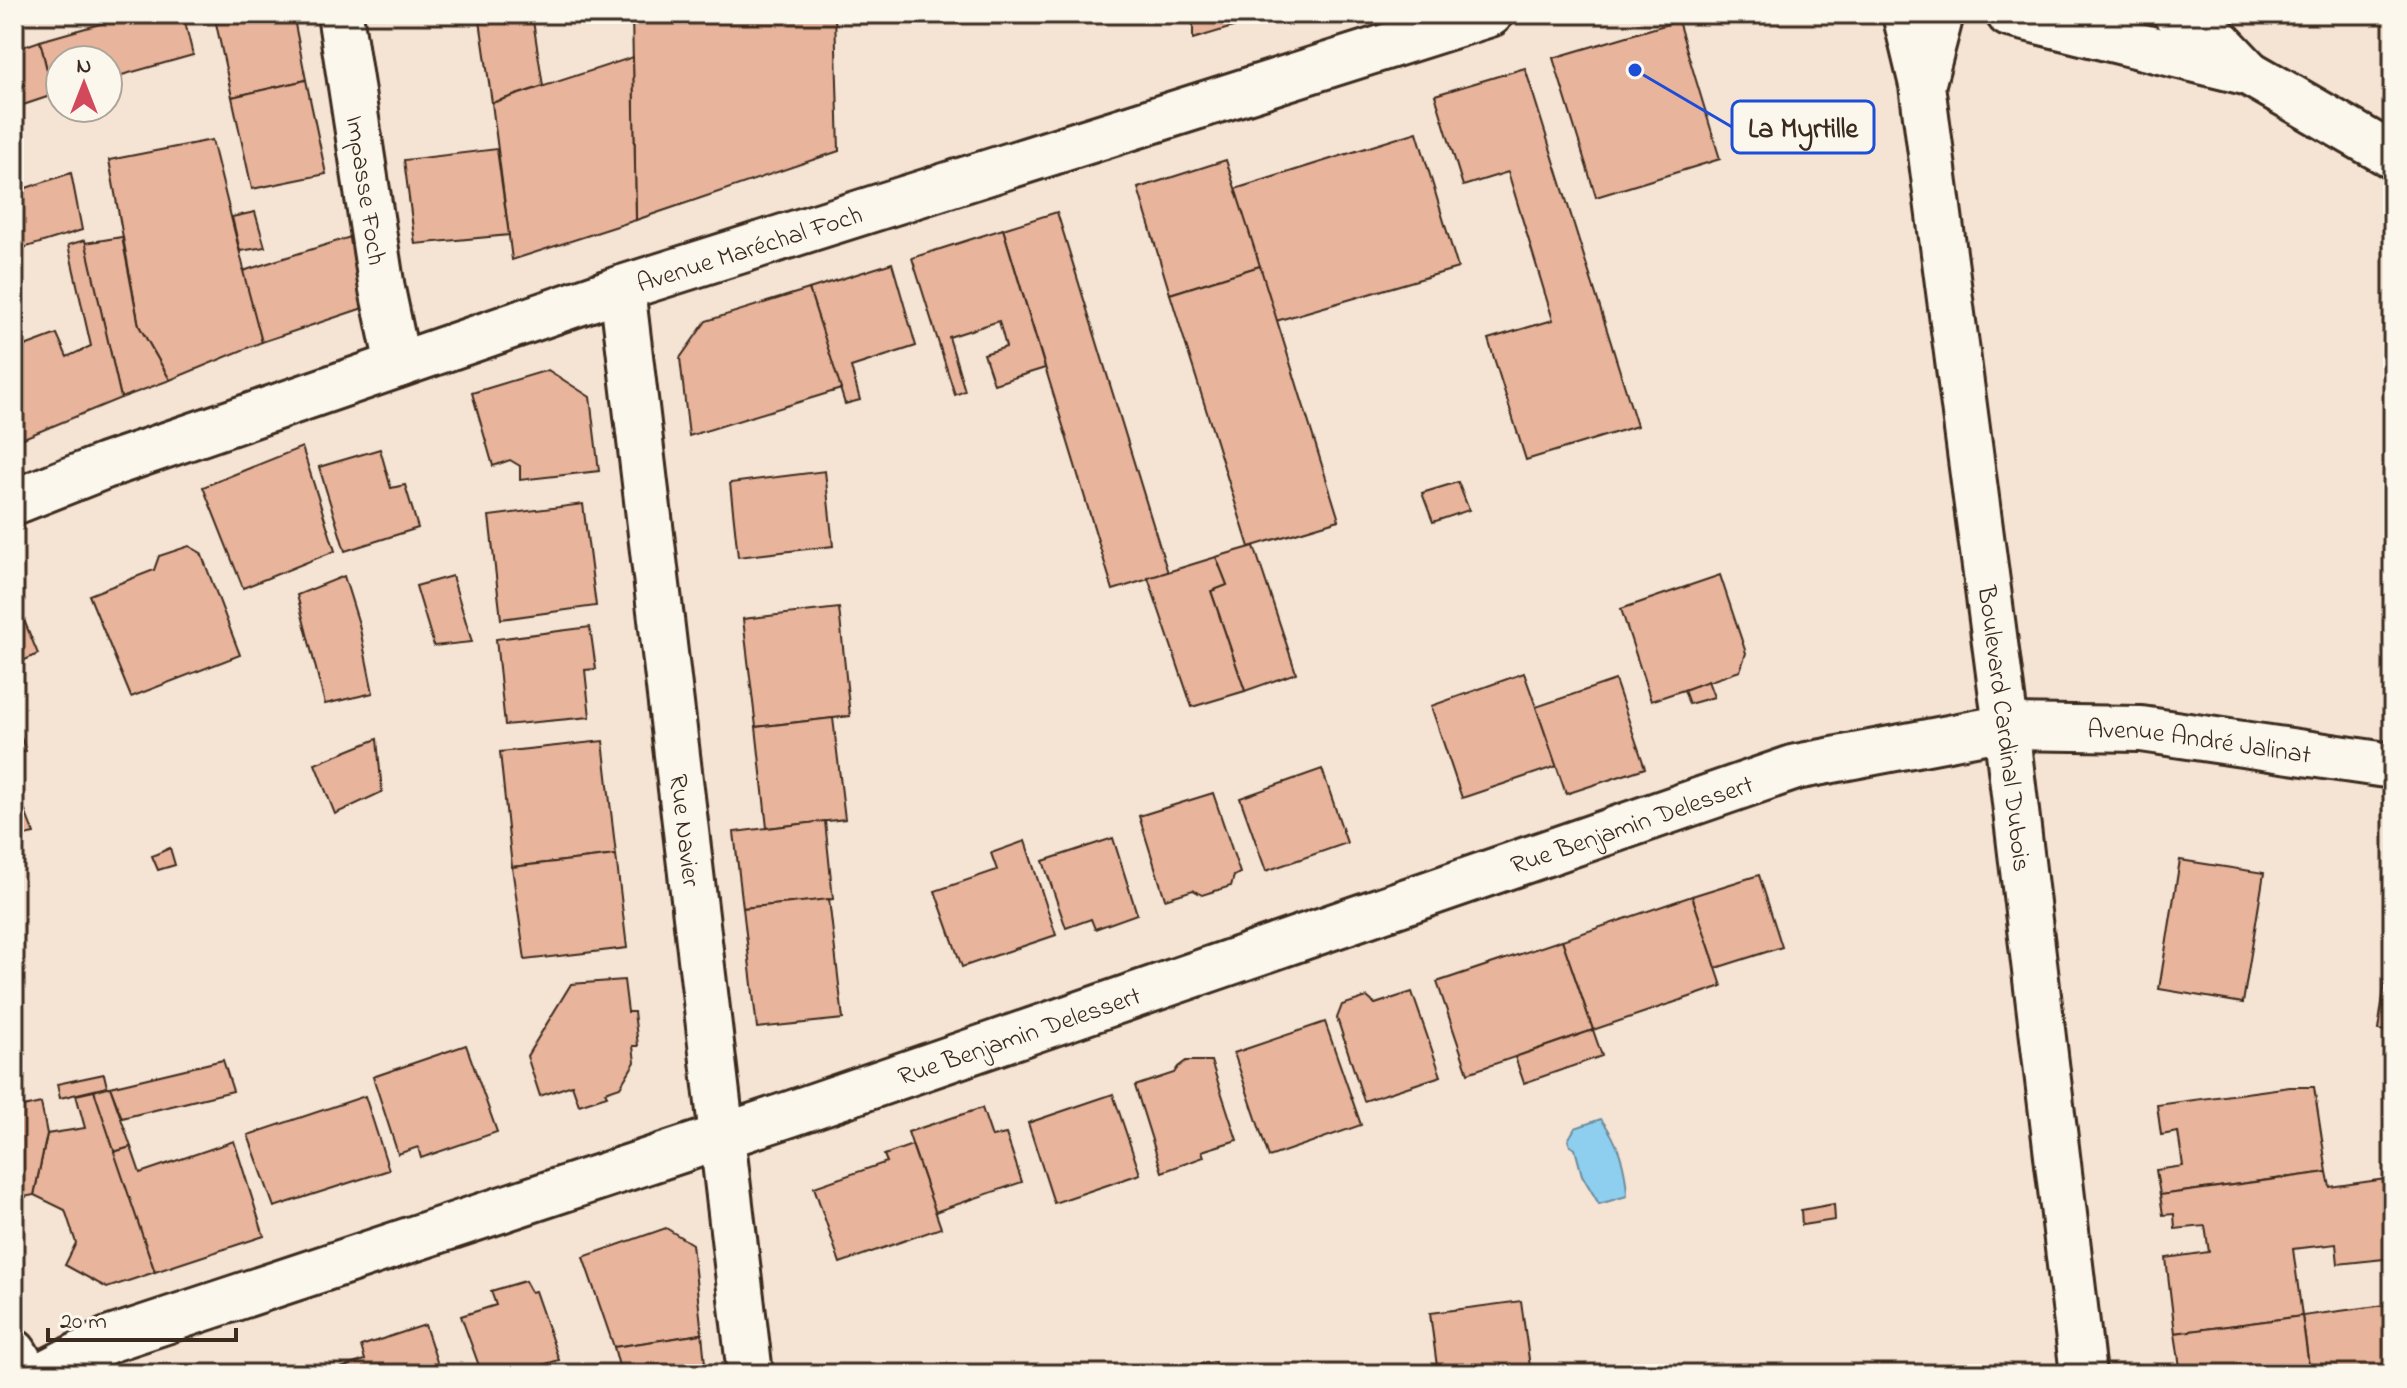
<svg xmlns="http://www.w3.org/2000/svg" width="2407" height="1388" font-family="'Indie Flower',sans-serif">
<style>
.water{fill:#8eceef;stroke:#6d8c9b;stroke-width:2}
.building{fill:#e8b49b;stroke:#3b2a1e;stroke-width:2}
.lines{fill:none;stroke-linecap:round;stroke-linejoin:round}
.street-casing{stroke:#3b2a1e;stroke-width:50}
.secondary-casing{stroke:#3b2a1e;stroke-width:50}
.primary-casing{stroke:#3b2a1e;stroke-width:50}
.street{stroke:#fbf7ec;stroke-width:44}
.secondary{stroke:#fbf7ec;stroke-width:44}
.primary{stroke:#fbf7ec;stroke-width:44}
.labels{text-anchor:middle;stroke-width:6;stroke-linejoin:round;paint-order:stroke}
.street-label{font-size:26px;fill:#3b2a1e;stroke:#fbf7ec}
.leader{fill:none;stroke:#1d4ed8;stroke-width:3}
.callout-dot{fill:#1d4ed8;stroke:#fbf7ec;stroke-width:3}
.callout{fill:#fbf7ec;stroke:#1d4ed8;stroke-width:3}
.callout-label{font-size:28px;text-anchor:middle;font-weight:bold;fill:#3b2a1e}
</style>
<rect width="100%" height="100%" fill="#f5e3d4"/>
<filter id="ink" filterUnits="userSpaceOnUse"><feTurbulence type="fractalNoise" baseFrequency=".0125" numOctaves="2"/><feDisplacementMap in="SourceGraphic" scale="16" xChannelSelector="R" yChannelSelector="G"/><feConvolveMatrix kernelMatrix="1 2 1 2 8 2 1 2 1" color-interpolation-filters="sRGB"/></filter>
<g filter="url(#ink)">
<path class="water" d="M 1601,1119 C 1619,1142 1626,1167 1627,1196 L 1599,1204 L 1582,1175 L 1575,1149 L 1570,1146 L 1568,1140 L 1575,1128 Z"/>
<g class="building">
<path d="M 135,14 L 183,14 L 193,55 L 108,79 L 108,60 L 60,60 L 60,93 L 53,95 L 40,41 Z"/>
<path d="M 214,14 L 293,14 L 306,80 L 232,97 Z"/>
<path d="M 479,14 L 532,14 L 543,86 L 492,103 Z"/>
<path d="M 632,14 L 835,14 L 839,151 L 636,220 Z"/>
<path d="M 1193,14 L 1276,14 L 1193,39 Z"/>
<path d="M 1678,21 L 1720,159 L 1596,197 L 1553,58 Z"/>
<path d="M 40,41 L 53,95 L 14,108 L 14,50 Z"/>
<path d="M 633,57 L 636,220 L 512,260 L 492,103 Z"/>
<path d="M 1525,68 L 1637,426 L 1526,460 L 1488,339 L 1553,320 L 1508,172 L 1463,186 L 1435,95 Z"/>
<path d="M 306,80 L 326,174 L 252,189 L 232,97 Z"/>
<path d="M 1417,132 L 1458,268 L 1276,321 L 1235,189 Z"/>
<path d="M 212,140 L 262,342 L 170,380 L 139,326 L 109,160 Z"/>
<path d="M 497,149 L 509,235 L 415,244 L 404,160 Z"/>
<path d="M 1226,160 L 1260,266 L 1170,294 L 1138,188 Z"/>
<path d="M 71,173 L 82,230 L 14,251 L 14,192 Z"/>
<path d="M 255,212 L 265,247 L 240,251 L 232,217 Z"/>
<path d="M 1057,212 L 1168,573 L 1113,590 L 1003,229 Z"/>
<path d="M 1003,229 L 1045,368 L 994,384 L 984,354 L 1006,347 L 999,321 L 949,337 L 965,391 L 955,395 L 912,258 Z"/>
<path d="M 363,233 L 375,304 L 262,342 L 243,271 Z"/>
<path d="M 122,237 L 139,326 L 170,380 L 121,398 L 85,243 Z"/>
<path d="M 85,240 L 121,398 L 14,442 L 14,350 L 57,334 L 67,357 L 91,346 L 68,245 Z"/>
<path d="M 892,263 L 916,346 L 851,367 L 860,400 L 845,404 L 809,289 Z"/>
<path d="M 1260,266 L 1339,520 L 1249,547 L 1170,294 Z"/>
<path d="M 809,289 L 841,389 L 689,436 L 680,358 L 706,321 Z"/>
<path d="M 548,370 L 590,397 L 599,471 L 520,480 L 520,466 L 510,460 L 493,466 L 472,393 Z"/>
<path d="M 302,447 L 335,551 L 243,588 L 203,487 Z"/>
<path d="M 380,449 L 391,488 L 405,485 L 418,528 L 345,551 L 319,467 Z"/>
<path d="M 825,471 L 833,546 L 738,557 L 730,483 Z"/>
<path d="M 1458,482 L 1469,510 L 1433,522 L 1422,493 Z"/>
<path d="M 583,504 L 596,606 L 501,619 L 489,516 Z"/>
<path d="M 189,546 L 201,553 L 240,655 L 131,697 L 89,595 L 154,570 L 159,556 Z"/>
<path d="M 1254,546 L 1296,673 L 1245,691 L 1211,591 L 1227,585 L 1216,557 Z"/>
<path d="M 1216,557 L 1227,585 L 1211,591 L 1245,691 L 1192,707 L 1148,578 Z"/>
<path d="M 1720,575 L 1746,653 L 1740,671 L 1651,701 L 1621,609 Z"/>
<path d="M 344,576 L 359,624 L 373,693 L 325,704 L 297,595 Z"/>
<path d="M 452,576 L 472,642 L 434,646 L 416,586 Z"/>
<path d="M 14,596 L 38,654 L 14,665 Z"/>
<path d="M 839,608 L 850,716 L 756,727 L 743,619 Z"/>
<path d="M 590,627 L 596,669 L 585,670 L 590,717 L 505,725 L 496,639 Z"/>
<path d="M 1524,673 L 1557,766 L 1462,798 L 1431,706 Z"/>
<path d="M 1615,680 L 1645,768 L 1566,794 L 1536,707 Z"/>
<path d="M 1708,681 L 1714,697 L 1689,704 L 1684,690 Z"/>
<path d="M 833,718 L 845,819 L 767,828 L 756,727 Z"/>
<path d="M 14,719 L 26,751 L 14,755 Z"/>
<path d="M 377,739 L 382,792 L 335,814 L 315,764 Z"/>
<path d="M 603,741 L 616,855 L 512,867 L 500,752 Z"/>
<path d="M 1322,769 L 1347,843 L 1266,871 L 1240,798 Z"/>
<path d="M 14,783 L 34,834 L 14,838 Z"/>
<path d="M 1213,793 L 1240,873 L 1234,876 L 1231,886 L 1202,895 L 1193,890 L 1165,899 L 1139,816 Z"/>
<path d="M 825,821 L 833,899 L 743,908 L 734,832 Z"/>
<path d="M 1113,838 L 1137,914 L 1095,929 L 1091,919 L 1066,928 L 1043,861 Z"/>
<path d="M 1025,841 L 1056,935 L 962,967 L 935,891 L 997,870 L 991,853 Z"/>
<path d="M 170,848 L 175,865 L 158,870 L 152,856 Z"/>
<path d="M 616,855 L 627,948 L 525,960 L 512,867 Z"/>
<path d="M 2180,860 L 2264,873 L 2243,1003 L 2159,989 Z"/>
<path d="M 1759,875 L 1782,947 L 1716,968 L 1692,896 Z"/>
<path d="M 1692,896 L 1722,986 L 1593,1030 L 1562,940 Z"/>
<path d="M 829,899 L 843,1019 L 757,1028 L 743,908 Z"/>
<path d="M 2393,928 L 2393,1032 L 2378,1030 Z"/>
<path d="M 1562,940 L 1593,1030 L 1468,1073 L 1437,982 Z"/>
<path d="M 624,980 L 628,1012 L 634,1012 L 638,1046 L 633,1046 L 635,1062 L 620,1087 L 605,1092 L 607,1096 L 579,1105 L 572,1085 L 540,1096 L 527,1056 L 571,984 Z"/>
<path d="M 1412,992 L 1441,1076 L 1364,1101 L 1337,1018 L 1342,1005 L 1367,997 L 1375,1004 Z"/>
<path d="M 1325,1022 L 1361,1125 L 1269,1157 L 1234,1053 Z"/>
<path d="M 1593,1030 L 1602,1056 L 1524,1083 L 1515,1057 Z"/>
<path d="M 466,1045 L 497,1132 L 421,1158 L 418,1147 L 398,1154 L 373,1077 Z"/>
<path d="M 223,1060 L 233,1091 L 122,1118 L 110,1087 Z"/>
<path d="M 1186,1061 L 1211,1061 L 1237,1140 L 1202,1151 L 1204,1157 L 1162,1172 L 1135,1086 L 1174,1073 L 1178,1067 Z"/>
<path d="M 104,1074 L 107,1087 L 60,1098 L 57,1084 Z"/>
<path d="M 107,1087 L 110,1087 L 131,1147 L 114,1152 L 94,1091 Z"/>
<path d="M 2290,1087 L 2314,1087 L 2327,1172 L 2160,1195 L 2156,1170 L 2183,1166 L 2178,1132 L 2161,1135 L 2157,1105 Z"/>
<path d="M 94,1091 L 155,1272 L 107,1288 L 65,1265 L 76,1243 L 65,1210 L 34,1195 L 47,1134 L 85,1128 L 76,1095 Z"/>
<path d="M 1113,1094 L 1140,1174 L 1054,1203 L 1028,1123 Z"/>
<path d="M 365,1096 L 389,1170 L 274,1207 L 248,1135 Z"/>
<path d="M 41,1103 L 47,1134 L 34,1195 L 14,1199 L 14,1109 Z"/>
<path d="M 982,1108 L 992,1137 L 1006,1134 L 1022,1182 L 935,1212 L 908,1132 Z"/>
<path d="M 234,1141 L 264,1236 L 155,1272 L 114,1152 L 131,1147 L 140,1173 Z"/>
<path d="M 912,1145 L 941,1228 L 840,1263 L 814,1187 L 887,1162 L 884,1155 Z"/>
<path d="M 2327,1172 L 2330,1187 L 2393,1178 L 2393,1258 L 2338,1264 L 2336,1244 L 2293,1249 L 2302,1316 L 2175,1333 L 2166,1258 L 2209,1252 L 2205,1226 L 2175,1229 L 2174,1214 L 2163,1215 L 2160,1195 Z"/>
<path d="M 1834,1204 L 1835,1220 L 1802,1225 L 1801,1210 Z"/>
<path d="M 666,1228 L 692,1244 L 702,1334 L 614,1347 L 583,1257 Z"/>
<path d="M 525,1281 L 531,1292 L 535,1291 L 559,1360 L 513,1374 L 482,1374 L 461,1316 L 496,1305 L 491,1291 Z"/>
<path d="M 1521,1301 L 1531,1374 L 1438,1374 L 1430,1313 Z"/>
<path d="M 2393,1304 L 2393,1374 L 2310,1374 L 2302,1316 Z"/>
<path d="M 2302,1316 L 2310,1374 L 2181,1374 L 2175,1333 Z"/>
<path d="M 425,1325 L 441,1374 L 323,1374 L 365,1360 L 361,1346 Z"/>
<path d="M 702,1334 L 706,1374 L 621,1374 L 614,1347 Z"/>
<path d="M 1215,1362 L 1216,1374 L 1140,1374 Z"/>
</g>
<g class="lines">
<g class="street-casing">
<g id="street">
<path id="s1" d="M 340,14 L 382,289 L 398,365"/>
<path id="s2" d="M 622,288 L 750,1374"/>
<path d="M 14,1352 L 27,1374"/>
<path id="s3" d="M 43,1374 L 108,1340 L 793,1113 L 1796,767 L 2006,727"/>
</g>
</g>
<g class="secondary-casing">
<g id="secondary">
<path d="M 2009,14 L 2249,73 L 2393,156"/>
<path d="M 2176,14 L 2210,32 L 2249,73"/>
<path id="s4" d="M 14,502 L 105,466 L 622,288 L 1490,14"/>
<path id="s5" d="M 2006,727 L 2141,729 L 2393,766"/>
</g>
</g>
<g class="primary-casing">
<g id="primary">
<path id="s6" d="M 1905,14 L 1922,85 L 2006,727 L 2083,1374"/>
<path d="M 1924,79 L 1941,14"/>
</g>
</g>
<use href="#street" class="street"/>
<use href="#secondary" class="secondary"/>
<use href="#primary" class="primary"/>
</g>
</g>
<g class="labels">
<g class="street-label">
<text dy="9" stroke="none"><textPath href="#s1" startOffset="178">Impasse Foch</textPath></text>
<text dy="9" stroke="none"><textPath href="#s4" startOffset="778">Avenue Maréchal Foch</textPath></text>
<text dy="9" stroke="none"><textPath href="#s6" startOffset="722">Boulevard Cardinal Dubois</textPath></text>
<text dy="9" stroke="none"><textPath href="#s5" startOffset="194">Avenue André Jalinat</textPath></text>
<text dy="9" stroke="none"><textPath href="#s3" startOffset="1682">Rue Benjamin Delessert</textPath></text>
<text dy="9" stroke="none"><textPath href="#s2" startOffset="546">Rue Navier</textPath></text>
<text dy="9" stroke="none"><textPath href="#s3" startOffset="1034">Rue Benjamin Delessert</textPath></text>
</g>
</g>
<path class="leader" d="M1635 70L1732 127"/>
<circle class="callout-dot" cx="1635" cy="70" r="8"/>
<rect class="callout" x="1732" y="101" width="142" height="52" rx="8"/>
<g class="callout-label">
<text x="1803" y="137">La Myrtille</text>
</g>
<rect width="2407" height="1388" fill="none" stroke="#fbf7ec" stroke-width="48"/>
<rect x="24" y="24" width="2359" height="1340" fill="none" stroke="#3b2a1e" stroke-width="3" filter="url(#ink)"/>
<g transform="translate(84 84)"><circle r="38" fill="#fbf7ec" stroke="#aea59a" stroke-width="2"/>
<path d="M0-6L14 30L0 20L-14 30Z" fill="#d1495b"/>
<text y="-12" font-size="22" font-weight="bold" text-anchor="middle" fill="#3b2a1e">N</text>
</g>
<path d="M48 1328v12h188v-12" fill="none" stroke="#3b2a1e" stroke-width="4"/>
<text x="60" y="1328" font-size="24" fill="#3b2a1e" stroke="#fbf7ec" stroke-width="6" paint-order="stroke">20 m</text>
</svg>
